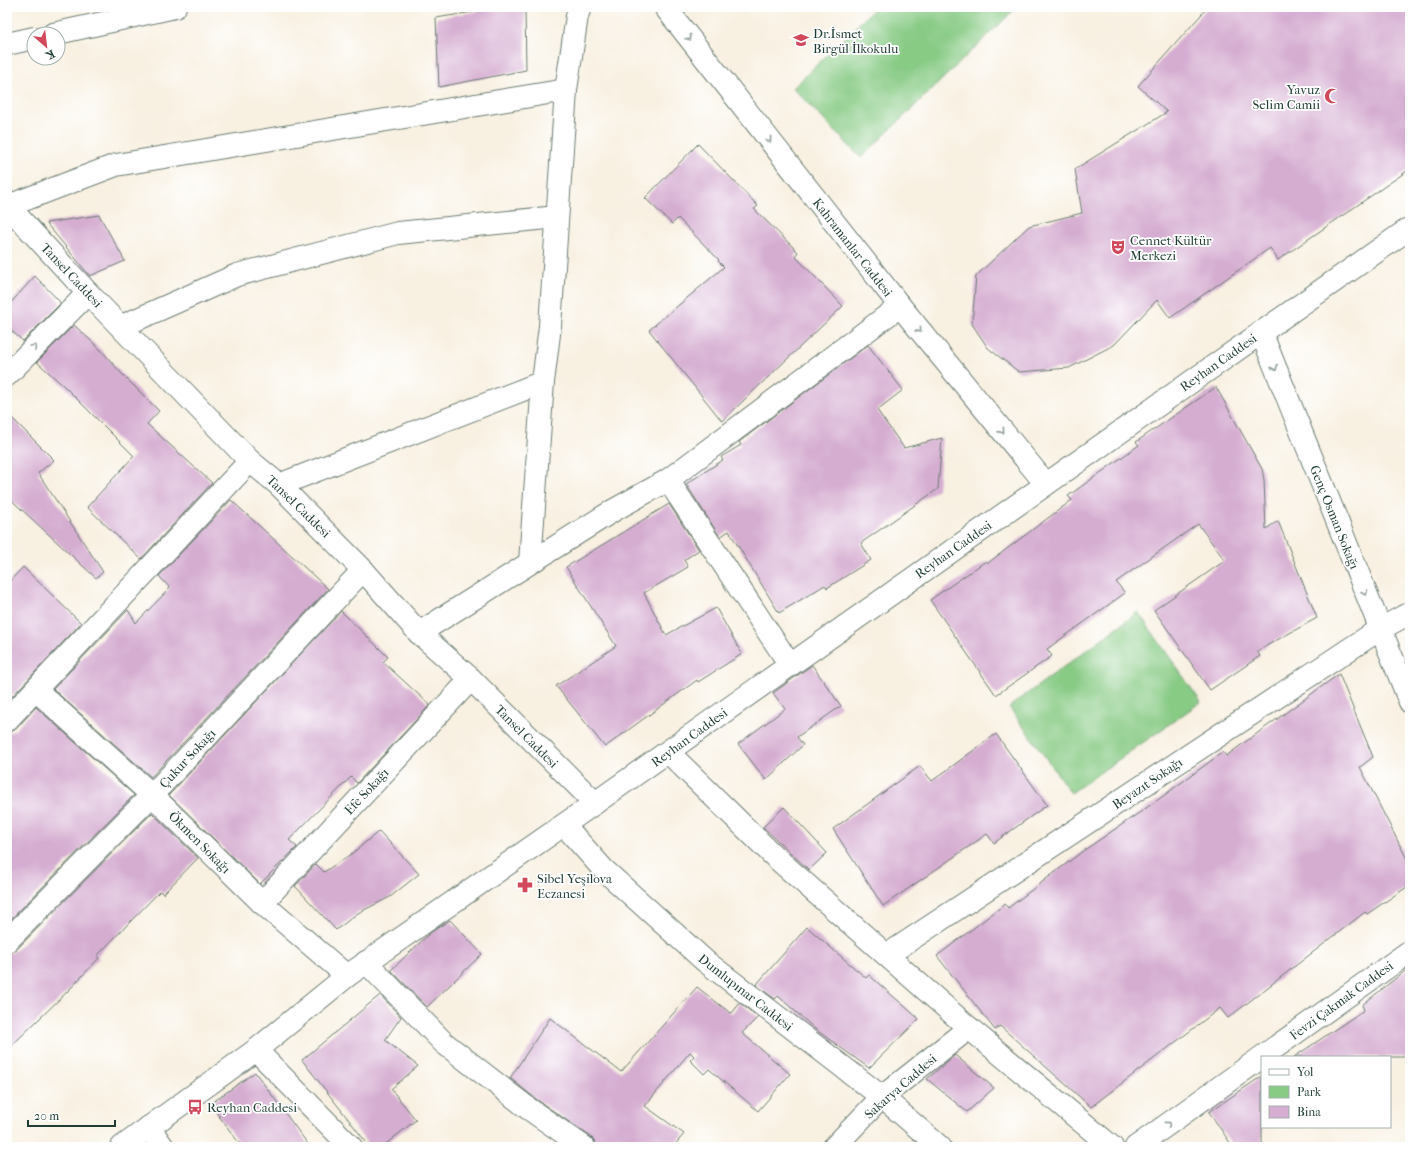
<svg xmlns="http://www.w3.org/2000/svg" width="1417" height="1154" font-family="'IM FELL French Canon',serif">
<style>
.green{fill:#88cb85;stroke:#54845c}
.building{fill:#d5add1}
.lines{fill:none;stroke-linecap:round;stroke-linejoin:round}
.minor-casing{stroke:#6b7c71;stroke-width:24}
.tertiary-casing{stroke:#6b7c71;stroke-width:24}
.minor{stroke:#fff;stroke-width:22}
.tertiary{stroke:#fff;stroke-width:22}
.oneway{stroke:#8f9e9a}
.labels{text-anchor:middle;stroke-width:3.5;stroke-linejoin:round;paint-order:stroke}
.poi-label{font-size:13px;fill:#1f3d34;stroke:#fff;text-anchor:start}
.street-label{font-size:13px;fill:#1f3d34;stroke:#fff}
</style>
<rect width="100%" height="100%" fill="#fff"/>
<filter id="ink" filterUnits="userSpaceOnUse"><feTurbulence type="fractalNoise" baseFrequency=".025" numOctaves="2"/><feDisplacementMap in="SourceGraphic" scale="8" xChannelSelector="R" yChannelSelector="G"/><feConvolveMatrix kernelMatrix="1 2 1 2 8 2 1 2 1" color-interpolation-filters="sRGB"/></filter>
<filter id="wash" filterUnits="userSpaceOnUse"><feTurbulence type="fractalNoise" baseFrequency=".012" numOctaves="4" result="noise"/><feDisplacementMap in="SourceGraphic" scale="16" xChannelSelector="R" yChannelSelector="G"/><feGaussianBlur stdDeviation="0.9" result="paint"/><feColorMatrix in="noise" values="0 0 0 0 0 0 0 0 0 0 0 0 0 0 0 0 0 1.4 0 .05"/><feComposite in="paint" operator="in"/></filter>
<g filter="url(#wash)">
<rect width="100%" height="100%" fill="#f8f0e1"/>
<g class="green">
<path d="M 876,7 L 1017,7 L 861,158 L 793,88 Z"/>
<path d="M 1138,612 L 1201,702 L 1071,793 L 1009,707 Z"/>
</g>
<g id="blocks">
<g class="building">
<path d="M 504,7 L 525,7 L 526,70 L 439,87 L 436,18 Z"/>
<path d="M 1208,7 L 1410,7 L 1410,169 L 1278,260 L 1270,248 L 1170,318 L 1157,300 L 1114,345 L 1069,368 L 1019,372 L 988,348 L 972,324 L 976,276 L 1029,226 L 1082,213 L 1075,169 L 1167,112 L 1138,86 Z"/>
<path d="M 698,144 L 758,206 L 754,209 L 798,252 L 795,256 L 843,306 L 722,421 L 649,330 L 724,267 L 718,261 L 719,260 L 678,218 L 672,224 L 645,198 Z"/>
<path d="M 99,215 L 125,261 L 90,276 L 46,223 Z"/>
<path d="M 35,276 L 60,302 L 60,304 L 23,341 L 7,327 L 7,307 Z"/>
<path d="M 74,325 L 101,350 L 122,374 L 159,411 L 147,424 L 212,483 L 141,559 L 87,507 L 134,456 L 66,388 L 37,362 Z"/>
<path d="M 868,345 L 903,390 L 877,410 L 904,448 L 942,438 L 938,489 L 861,543 L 871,560 L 827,588 L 825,585 L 779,613 L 729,531 L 720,537 L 686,484 L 723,460 L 721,457 L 741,445 L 739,442 Z"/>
<path d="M 1216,387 L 1262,469 L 1264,480 L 1266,529 L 1278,521 L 1317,618 L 1257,651 L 1260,656 L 1210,690 L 1154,610 L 1223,562 L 1224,559 L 1198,524 L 1116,582 L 1125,593 L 1047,649 L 1052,656 L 996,695 L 930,600 L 986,561 L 988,563 L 1072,500 L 1068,496 L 1139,445 L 1136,442 Z"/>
<path d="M 7,413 L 54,460 L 38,473 L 103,572 L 96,578 L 7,496 Z"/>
<path d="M 231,500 L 328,589 L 151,777 L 53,689 L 128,610 L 136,623 L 170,588 L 159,576 Z"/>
<path d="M 669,504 L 699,550 L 684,560 L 688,567 L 644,593 L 666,635 L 716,608 L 742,654 L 698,682 L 697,680 L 605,747 L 556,686 L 616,646 L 566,567 Z"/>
<path d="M 23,567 L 81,623 L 7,702 L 7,584 Z"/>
<path d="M 341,611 L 388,657 L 383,662 L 430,705 L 357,783 L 351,777 L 289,840 L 297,847 L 260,884 L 169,795 Z"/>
<path d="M 812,665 L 841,706 L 797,737 L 803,745 L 766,780 L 738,744 L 785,709 L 773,693 Z"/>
<path d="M 1339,674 L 1373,757 L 1360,767 L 1410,865 L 1410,885 L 1367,914 L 1365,912 L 1228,1018 L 1220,1008 L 1091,1107 L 1000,1026 L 995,1030 L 937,956 L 1005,904 L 1008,908 L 1083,851 L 1155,802 L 1223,752 L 1226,756 Z"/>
<path d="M 36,707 L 134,795 L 7,923 L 7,732 L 11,732 L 16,729 Z"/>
<path d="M 996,734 L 1047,805 L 994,843 L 987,834 L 883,906 L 833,829 L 920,766 L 932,781 Z"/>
<path d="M 784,807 L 827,853 L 809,870 L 763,827 Z"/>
<path d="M 152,813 L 198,858 L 163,894 L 160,891 L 97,956 L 99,958 L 69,990 L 7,1050 L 7,953 L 11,953 L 16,950 Z"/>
<path d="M 379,831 L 419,874 L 390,897 L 358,913 L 336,930 L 295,886 L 316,864 L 324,872 L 354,852 Z"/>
<path d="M 450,920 L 482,954 L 427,1007 L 391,970 L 430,933 Z"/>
<path d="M 807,927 L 866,978 L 869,975 L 919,1019 L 869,1068 L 815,1029 L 778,996 L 775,999 L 756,985 Z"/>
<path d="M 1410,967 L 1410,1057 L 1294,1057 L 1364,1010 L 1362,1005 Z"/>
<path d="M 697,987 L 729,1012 L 732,1013 L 740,1003 L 758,1017 L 742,1033 L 790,1074 L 758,1111 L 709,1069 L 704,1074 L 690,1060 L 694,1056 L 690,1052 L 645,1106 L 684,1134 L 673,1147 L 596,1147 L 595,1141 L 591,1137 L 536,1099 L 510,1078 L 550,1018 L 621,1072 Z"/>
<path d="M 380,995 L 401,1017 L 385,1040 L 418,1066 L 391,1089 L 416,1120 L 382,1147 L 370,1147 L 302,1060 Z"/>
<path d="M 955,1055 L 994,1088 L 967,1112 L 927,1079 Z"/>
<path d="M 255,1072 L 310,1147 L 242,1147 L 210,1104 Z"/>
<path d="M 1262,1076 L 1262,1147 L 1233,1147 L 1209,1112 Z"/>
</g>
</g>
</g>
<g filter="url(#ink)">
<use href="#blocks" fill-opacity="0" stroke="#6b7c71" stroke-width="1"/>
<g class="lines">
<g class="minor-casing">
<g id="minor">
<path d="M 53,34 L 175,7"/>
<path d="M 7,44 L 34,38"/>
<path d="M 8,206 L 116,165 L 566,90"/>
<path d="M 122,326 L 237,275 L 398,233 L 557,217"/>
<path d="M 1261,332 L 1410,702"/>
<path d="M 7,375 L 88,293"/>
<path d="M 668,480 L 790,665"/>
<path d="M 279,485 L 543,382"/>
<path d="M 530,562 L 543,382 L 550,326 L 566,90 L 577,16 L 580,7"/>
<path d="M 419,633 L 614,510 L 668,480 L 900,306"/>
<path d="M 36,690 L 152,795 L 262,903 L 347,976"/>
<path d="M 7,720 L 250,461"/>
<path d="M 564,825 L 604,870 L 705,961 L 882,1097 L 940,1147"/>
<path d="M 262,903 L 471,679"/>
<path d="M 7,941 L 152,795 L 363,570"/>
<path d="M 887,955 L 1380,629 L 1410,613"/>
<path d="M 366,962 L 444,1043 L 529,1109 L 584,1147"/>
<path d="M 256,1050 L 351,1147"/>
<path d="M 149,1127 L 163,1147"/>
<path d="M 834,1147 L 882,1097 L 969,1028"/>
</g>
</g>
<g class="tertiary-casing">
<g id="tertiary">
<path d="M 665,7 L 900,306 L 1046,484"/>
<path d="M 7,205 L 88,293 L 250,461 L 279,485 L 363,570 L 419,633 L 471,679 L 595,803"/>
<path d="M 668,752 L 774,856 L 969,1028 L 1112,1147"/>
<path d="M 122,1147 L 256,1050 L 347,976 L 595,803 L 1198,377 L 1410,228"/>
<path d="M 1136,1147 L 1410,951"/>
</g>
</g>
<use href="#minor" class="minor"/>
<use href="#tertiary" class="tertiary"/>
</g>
<defs><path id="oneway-chevron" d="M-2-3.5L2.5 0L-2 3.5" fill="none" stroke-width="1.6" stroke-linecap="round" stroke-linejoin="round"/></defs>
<g class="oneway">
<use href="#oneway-chevron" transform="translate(689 38) rotate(52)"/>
<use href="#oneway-chevron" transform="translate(769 140) rotate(52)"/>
<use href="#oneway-chevron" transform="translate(919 330) rotate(51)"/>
<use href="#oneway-chevron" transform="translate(34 347) rotate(-45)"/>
<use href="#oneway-chevron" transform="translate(1275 368) rotate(68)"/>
<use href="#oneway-chevron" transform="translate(1002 431) rotate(51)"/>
<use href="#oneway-chevron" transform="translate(1365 593) rotate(68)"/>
<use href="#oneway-chevron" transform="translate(1168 1124) rotate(-36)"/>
</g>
</g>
<defs>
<g id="school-bare" transform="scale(1.2)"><path d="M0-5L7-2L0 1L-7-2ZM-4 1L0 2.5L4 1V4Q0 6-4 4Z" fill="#d1495b" stroke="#fff" stroke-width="2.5" paint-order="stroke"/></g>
<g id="mosque-bare" transform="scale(1.2)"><path d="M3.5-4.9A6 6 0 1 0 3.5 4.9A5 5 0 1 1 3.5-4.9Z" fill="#d1495b" stroke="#fff" stroke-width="2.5" paint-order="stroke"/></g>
<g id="theatre-bare" transform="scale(1.2)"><path d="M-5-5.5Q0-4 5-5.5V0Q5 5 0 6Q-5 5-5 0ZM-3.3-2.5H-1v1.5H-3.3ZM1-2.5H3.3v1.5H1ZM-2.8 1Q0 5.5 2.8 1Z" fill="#d1495b" stroke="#fff" stroke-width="2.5" paint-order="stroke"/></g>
<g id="pharmacy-bare" transform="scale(1.2)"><path d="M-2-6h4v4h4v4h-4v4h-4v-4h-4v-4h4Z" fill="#d1495b" stroke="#fff" stroke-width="2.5" paint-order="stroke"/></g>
<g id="bus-bare" transform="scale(1.2)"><path d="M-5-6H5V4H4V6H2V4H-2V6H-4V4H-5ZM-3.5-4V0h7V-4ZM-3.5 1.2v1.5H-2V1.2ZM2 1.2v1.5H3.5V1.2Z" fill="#d1495b" stroke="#fff" stroke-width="2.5" paint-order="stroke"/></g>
</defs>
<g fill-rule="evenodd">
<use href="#school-bare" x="801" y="40"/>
<use href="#mosque-bare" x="1332" y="96"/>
<use href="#theatre-bare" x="1118" y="247"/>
<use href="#pharmacy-bare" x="525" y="885"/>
<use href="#bus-bare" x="195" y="1107"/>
</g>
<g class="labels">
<g class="poi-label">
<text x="813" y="38">Dr.İsmet<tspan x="813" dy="15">Birgül İlkokulu</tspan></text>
<text x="1320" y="94" text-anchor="end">Yavuz<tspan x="1320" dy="15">Selim Camii</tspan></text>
<text x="1130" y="245">Cennet Kültür<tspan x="1130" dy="15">Merkezi</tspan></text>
<text x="537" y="883">Sibel Yeşilova<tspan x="537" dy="15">Eczanesi</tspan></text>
<text x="207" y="1112">Reyhan Caddesi</text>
</g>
<g class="street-label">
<text transform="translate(853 247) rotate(52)" y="5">Kahramanlar Caddesi</text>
<text transform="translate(72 275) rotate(47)" y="5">Tansel Caddesi</text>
<text transform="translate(1218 362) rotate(-35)" y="5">Reyhan Caddesi</text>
<text transform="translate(299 506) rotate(44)" y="5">Tansel Caddesi</text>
<text transform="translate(1335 517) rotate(68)" y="5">Genç Osman Sokağı</text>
<text transform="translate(953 549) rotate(-35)" y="5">Reyhan Caddesi</text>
<text transform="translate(527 736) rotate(45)" y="5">Tansel Caddesi</text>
<text transform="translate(689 737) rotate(-36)" y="5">Reyhan Caddesi</text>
<text transform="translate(187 758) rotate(-47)" y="5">Çukur Sokağı</text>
<text transform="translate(1147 783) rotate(-34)" y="5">Beyazıt Sokağı</text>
<text transform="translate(366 791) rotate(-47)" y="5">Efe Sokağı</text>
<text transform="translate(200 842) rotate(45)" y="5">Ökmen Sokağı</text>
<text transform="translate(746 992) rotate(38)" y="5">Dumlupınar Caddesi</text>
<text transform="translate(1341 1000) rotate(-36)" y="5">Fevzi Çakmak Caddesi</text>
<text transform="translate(900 1086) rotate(-41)" y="5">Sakarya Caddesi</text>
</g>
</g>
<rect width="1417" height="1154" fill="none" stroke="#fff" stroke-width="24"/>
<rect x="1261" y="1056" width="130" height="72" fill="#ffffff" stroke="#a5b1ae"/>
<rect x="1269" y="1069" width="20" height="6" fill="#ffffff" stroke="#a5b1ae"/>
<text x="1297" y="1076" font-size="12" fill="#1f3d34">Yol</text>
<rect x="1269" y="1086" width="20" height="12" fill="#88cb85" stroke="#a5b1ae"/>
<text x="1297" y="1096" font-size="12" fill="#1f3d34">Park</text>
<rect x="1269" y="1106" width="20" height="12" fill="#d5add1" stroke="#a5b1ae"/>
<text x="1297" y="1116" font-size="12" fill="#1f3d34">Bina</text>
<g transform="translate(46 46) rotate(152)"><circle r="19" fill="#ffffff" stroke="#a5b1ae"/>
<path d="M0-3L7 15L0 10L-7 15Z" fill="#d1495b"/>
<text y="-6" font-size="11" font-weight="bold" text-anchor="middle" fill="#1f3d34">K</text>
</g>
<path d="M28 1120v6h87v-6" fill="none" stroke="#1f3d34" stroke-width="2"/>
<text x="34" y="1120" font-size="12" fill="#1f3d34" stroke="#ffffff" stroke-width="3" paint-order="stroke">20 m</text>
</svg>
